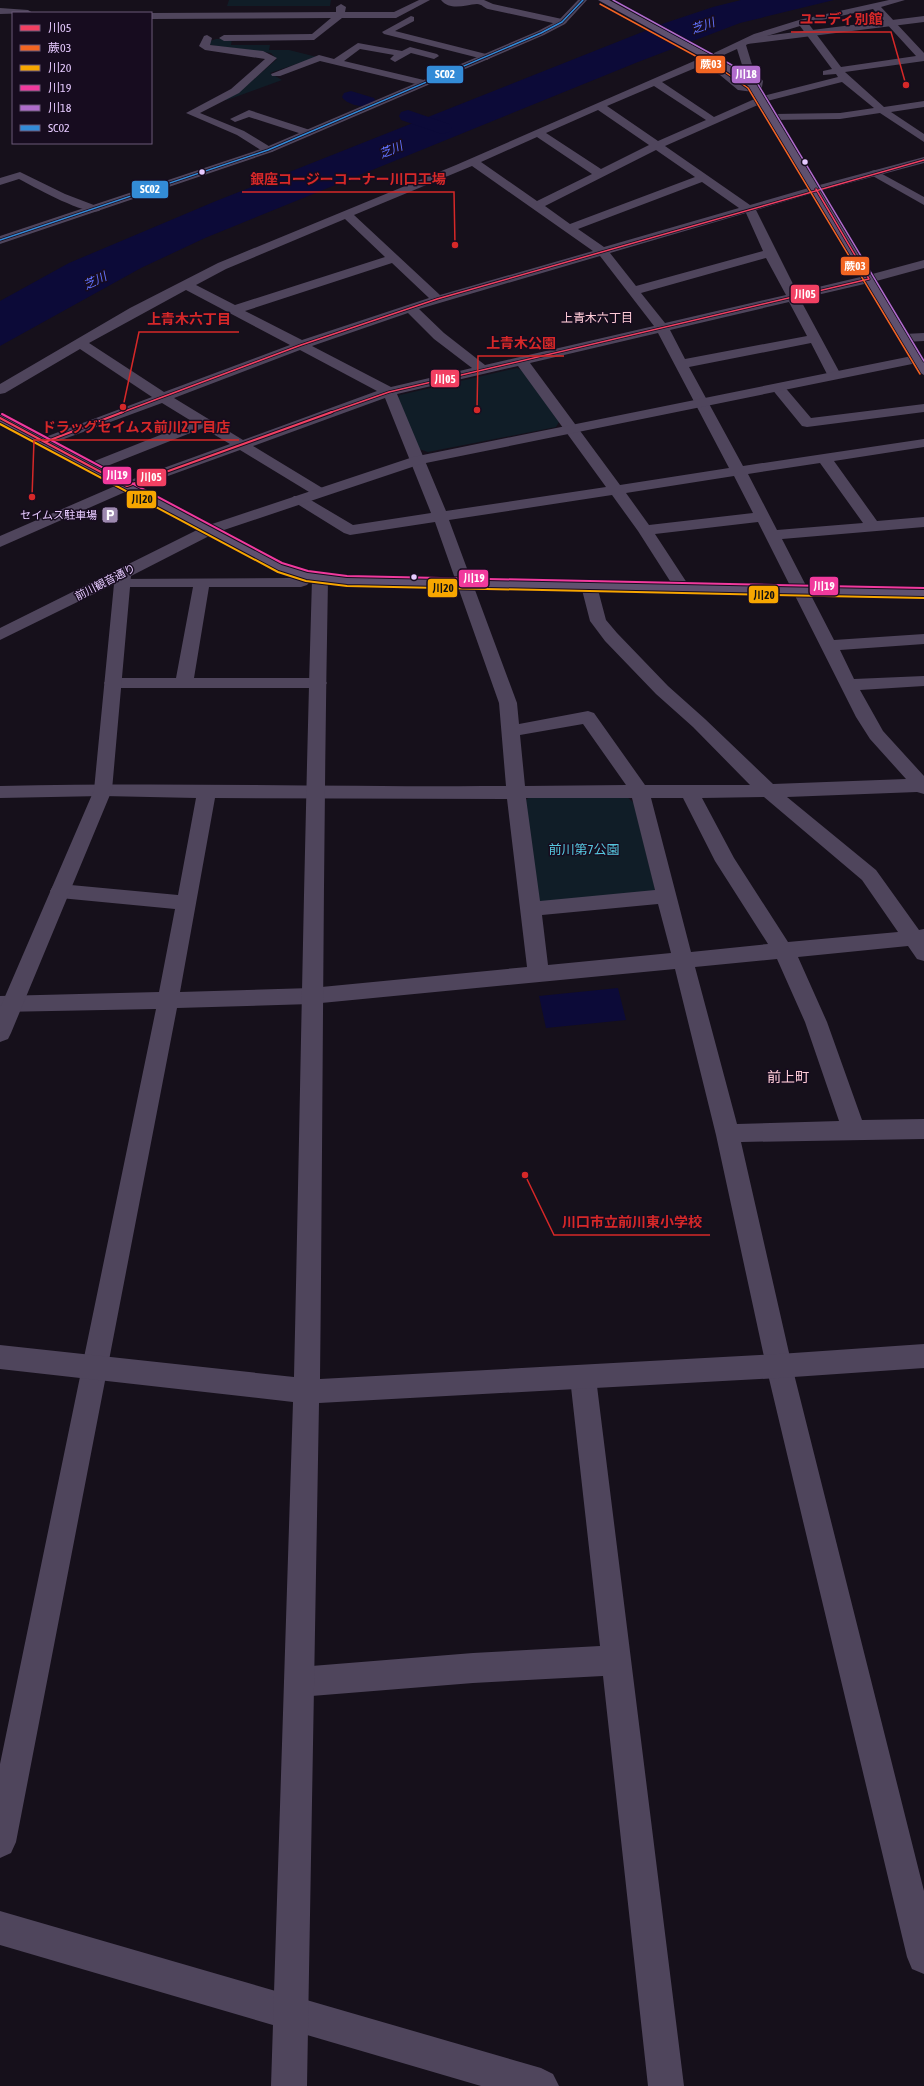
<svg xmlns="http://www.w3.org/2000/svg" width="924" height="2086" font-family="'Asap Condensed','Noto Sans JP',sans-serif">
<style>
.green{fill:#101d27}
.water{fill:#0c0a38}
.lines{fill:none;stroke-linecap:round;stroke-linejoin:round}
.river{fill:#0c0a38;fill-rule:evenodd}
.minor{fill:#4f455c;fill-rule:evenodd}
.tertiary{fill:#4f455c;fill-rule:evenodd}
.secondary{fill:#5f516f;fill-rule:evenodd}
.bus-1-far1-casing{stroke:#170c1f;stroke-width:3}
.bus-1-casing{stroke:#170c1f;stroke-width:4}
.bus-2-casing{stroke:#170c1f;stroke-width:3}
.bus-3-casing{stroke:#170c1f;stroke-width:4}
.bus-4-casing{stroke:#170c1f;stroke-width:4}
.bus-5-casing{stroke:#170c1f;stroke-width:3}
.bus-6-casing{stroke:#170c1f;stroke-width:3}
.bus-1-far1{stroke:#f24062;stroke-width:1.5}
.bus-1{stroke:#f24062;stroke-width:2}
.bus-2{stroke:#f26522;stroke-width:1.5}
.bus-3{stroke:#f7a600;stroke-width:2}
.bus-4{stroke:#f13a9d;stroke-width:2}
.bus-5{stroke:#b06ccc;stroke-width:1.5}
.bus-6{stroke:#338bd7;stroke-width:1.5}
.bus-dot{fill:#e6caff;stroke:#170c1f;stroke-width:1.5}
.labels{text-anchor:middle;stroke-width:3;stroke-linejoin:round;paint-order:stroke}
.far-poi-label{font-size:11px;fill:#e6caff;stroke:#170c1f;text-anchor:end}
.far-street-label{font-size:11px;fill:#e6caff;stroke:#170c1f}
.far-water-label{font-size:12px;font-style:italic;fill:#6072ff;stroke:#170c1f}
.far-neighbourhood-label{font-size:12px;fill:#ffccd7;stroke:#170c1f}
.park-label{font-size:13px;fill:#56c7df;stroke:#170c1f}
.neighbourhood-label{font-size:14px;fill:#ffccd7;stroke:#170c1f}
.leader{fill:none;stroke:#d62828;stroke-width:1.5}
.callout-dot{fill:#d62828;stroke:#170c1f;stroke-width:1.5}
.callout-label{font-size:14px;text-anchor:middle;font-weight:bold;fill:#d62828;stroke:#170c1f;stroke-width:3;stroke-linejoin:round;paint-order:stroke}
.line-badge{stroke:#170c1f;stroke-width:1.5}
.badge-label{font-size:11px;text-anchor:middle;font-weight:bold;fill:#fff}
.pale-badge-label{font-size:11px;text-anchor:middle;font-weight:bold;fill:#111}
</style>
<rect width="100%" height="100%" fill="#16101b"/>
<g class="green">
<path d="M 229,0 L 331,0 L 330,6 L 227,6 Z"/>
<path d="M 216,39 L 232,39 L 231,45 L 270,45 L 269,50 L 289,50 L 317,57 L 270,73 L 282,80 L 227,100 L 224,100 L 240,91 L 277,59 L 271,53 L 209,45 L 210,41 Z"/>
<path d="M 517,368 L 523,371 L 559,422 L 556,427 L 428,452 L 419,449 L 398,398 L 400,395 Z"/>
<path d="M 530,797 L 627,797 L 634,803 L 655,889 L 652,893 L 543,905 L 539,901 L 524,801 Z"/>
</g>
<g class="water">
<path d="M 741,0 L 834,0 L 740,23 L 638,62 L 205,238 L 141,268 L 0,346 L 0,301 L 69,263 L 216,201 L 665,23 L 713,7 Z"/>
<path d="M 618,988 L 626,1020 L 546,1028 L 539,996 Z"/>
</g>
<g class="lines">
<g class="river">
<path d="M 351,91 L 374,98 L 376,102 L 374,106 C 364,108 347,105 342,97 L 344,93 Z"/>
<path d="M 408,110 L 449,124 L 452,128 L 449,132 L 442,134 L 401,120 L 399,116 L 401,112 Z"/>
</g>
<g class="minor">
<path d="M 419,0 L 430,0 L 396,18 L 342,18 L 314,40 L 224,41 L 219,38 L 224,35 L 312,34 L 331,18 L 151,19 L 151,13 L 336,12 L 336,7 L 341,4 L 346,7 L 345,12 L 394,12 Z"/>
<path d="M 441,0 L 484,0 L 493,4 L 562,19 L 567,22 L 562,25 L 488,9 C 484,8 482,4 477,4 C 465,5 450,11 441,0 Z"/>
<path d="M 889,0 L 905,0 L 881,7 L 924,53 L 924,61 L 845,72 L 884,107 L 924,101 L 924,107 L 891,112 L 924,134 L 924,142 L 880,113 L 840,119 L 773,120 L 768,117 L 773,114 L 840,113 L 874,108 L 842,82 L 767,101 L 665,146 L 750,205 L 812,187 L 820,187 L 822,189 L 820,191 L 756,210 L 797,292 L 869,275 L 875,279 L 873,282 L 800,299 L 841,375 L 839,378 L 829,378 L 811,343 L 689,367 L 743,466 L 924,439 L 924,447 L 834,461 L 877,521 L 924,517 L 924,527 L 782,539 L 834,640 L 924,634 L 924,644 L 840,650 L 854,679 L 924,676 L 924,686 L 860,690 L 883,731 L 924,776 L 924,794 L 917,792 L 787,797 L 876,870 L 919,930 L 924,929 L 924,961 L 917,959 L 908,946 L 798,957 L 827,1022 L 862,1120 L 924,1119 L 924,1139 L 741,1142 L 792,1366 L 924,1891 L 924,1974 L 912,1969 L 907,1957 L 766,1366 L 716,1135 L 675,969 L 311,1004 L 177,1008 L 16,1842 L 11,1853 L 0,1858 L 0,1764 L 156,1009 L 0,1012 L 0,996 L 159,992 L 175,909 L 60,898 L 53,896 L 50,891 L 53,886 L 60,884 L 178,895 L 196,798 L 103,796 L 0,798 L 0,786 C 169,782 337,787 506,786 L 499,703 L 435,522 L 350,535 L 344,533 L 294,502 L 291,499 L 294,496 L 304,496 L 353,525 L 431,513 L 385,398 L 253,446 L 324,489 L 327,492 L 324,495 L 314,495 L 240,450 L 132,489 L 0,547 L 0,536 L 122,483 L 230,444 L 203,428 L 97,470 L 87,470 L 85,467 L 87,464 L 193,422 L 162,403 L 45,446 L 40,445 L 38,442 L 40,439 L 152,397 L 80,349 L 5,393 L 0,394 L 0,384 L 130,308 L 218,263 L 456,165 L 701,58 L 707,58 L 708,62 L 726,71 L 745,86 L 752,87 L 753,81 L 743,68 L 737,49 L 717,58 L 714,57 L 714,53 L 754,34 L 799,20 ZM 873,9 L 916,56 L 841,67 L 808,23 ZM 800,26 L 832,69 L 823,71 L 823,75 L 836,74 L 838,77 L 759,97 L 714,117 L 662,82 L 700,66 L 720,75 L 738,90 L 761,93 L 763,81 L 753,68 L 746,45 L 760,38 ZM 654,86 L 706,120 L 658,141 L 607,106 ZM 598,110 L 649,145 L 601,169 L 546,133 ZM 537,137 L 592,174 L 537,201 L 481,162 ZM 656,150 L 695,177 L 570,224 L 545,206 ZM 472,166 L 593,251 L 440,295 L 354,215 ZM 702,182 L 739,208 L 604,247 L 578,229 ZM 746,213 L 763,251 L 636,286 L 610,253 ZM 345,219 L 385,257 L 235,305 L 196,285 L 226,269 ZM 600,256 L 654,326 L 485,365 L 444,333 L 419,309 ZM 766,258 L 786,295 L 665,323 L 641,293 ZM 392,263 L 429,298 L 302,340 L 245,311 ZM 186,290 L 290,345 L 164,392 L 89,343 ZM 789,302 L 807,336 L 685,359 L 670,330 ZM 408,313 L 434,339 L 472,368 L 391,387 L 312,346 ZM 658,333 L 729,468 L 620,485 L 530,363 ZM 300,350 L 377,391 L 243,440 L 174,398 ZM 518,366 L 606,487 L 446,511 L 397,394 ZM 820,463 L 863,523 L 777,530 L 748,474 ZM 734,476 L 753,513 L 649,525 L 626,493 ZM 612,495 L 638,531 L 677,592 L 689,592 L 691,589 L 655,534 L 758,522 L 856,717 L 870,739 L 906,779 L 773,784 L 705,719 L 668,686 L 617,633 L 606,620 L 597,586 L 595,583 L 583,583 L 581,586 L 590,621 L 605,641 L 656,694 L 693,727 L 750,785 L 645,785 L 594,713 L 588,711 L 519,724 L 517,703 L 449,520 ZM 583,724 L 626,785 L 525,786 L 520,735 ZM 764,797 L 862,880 L 898,932 L 788,942 L 734,858 L 702,798 ZM 215,798 L 507,799 L 527,967 L 311,988 L 180,992 ZM 526,798 L 632,798 L 655,890 L 540,901 ZM 651,798 L 683,798 L 715,861 L 768,944 L 691,952 ZM 658,904 L 671,953 L 548,965 L 542,915 ZM 777,959 L 805,1022 L 839,1121 L 737,1124 L 695,967 Z"/>
<path d="M 0,8 L 28,10 L 33,13 L 0,14 Z"/>
<path d="M 411,16 L 414,17 L 414,21 L 395,31 L 490,55 L 492,57 L 487,60 L 384,34 L 382,32 Z"/>
<path d="M 207,35 L 212,38 L 210,45 L 263,51 L 277,58 L 239,93 L 200,113 L 244,131 L 272,148 L 273,150 L 272,152 L 264,152 L 237,135 L 186,113 L 231,89 L 265,59 L 205,50 L 199,46 L 204,36 Z"/>
<path d="M 358,43 L 402,51 L 410,47 L 437,54 L 439,56 L 434,59 L 411,53 L 395,62 L 390,59 L 394,55 L 360,49 L 344,61 L 428,81 L 429,83 L 424,86 L 320,61 L 280,76 L 272,76 L 271,74 L 319,55 L 334,59 Z"/>
<path d="M 249,110 L 313,131 L 314,133 L 309,136 L 305,135 L 249,117 L 235,122 L 230,119 Z"/>
<path d="M 875,170 L 924,197 L 924,205 L 871,175 L 869,173 L 871,171 Z"/>
<path d="M 20,172 L 65,194 L 99,207 L 101,209 L 99,211 C 84,215 34,187 19,179 L 0,185 L 0,178 Z"/>
<path d="M 924,333 L 924,341 L 904,342 L 897,338 L 904,334 Z"/>
<path d="M 778,384 L 783,385 L 811,418 L 924,404 L 924,412 L 807,427 L 802,426 L 771,388 L 773,385 Z"/>
<path d="M 307,571 L 313,573 L 315,576 L 307,585 L 301,587 L 209,587 L 194,678 L 318,678 L 324,679 L 327,683 L 324,687 L 318,688 L 113,688 L 107,687 L 104,683 L 107,679 L 113,678 L 176,678 L 193,587 L 122,587 L 116,585 L 114,582 L 116,579 L 290,578 C 297,577 300,573 307,571 Z"/>
<path d="M 583,1366 L 592,1369 L 596,1378 L 684,2086 L 648,2086 L 603,1676 L 473,1683 L 299,1697 L 288,1693 L 284,1682 L 288,1671 L 299,1667 L 473,1653 L 600,1646 L 570,1378 L 574,1369 Z"/>
<path d="M 0,1911 L 541,2068 L 553,2074 L 559,2086 L 481,2086 L 0,1945 Z"/>
</g>
<g class="tertiary">
<path d="M 578,0 L 587,0 L 565,24 L 544,35 L 272,152 L 0,244 L 0,236 L 264,148 L 538,31 L 559,20 Z"/>
<path d="M 924,16 L 924,22 L 747,44 L 742,41 L 747,38 Z"/>
<path d="M 924,157 L 924,163 L 816,192 L 810,189 L 812,187 Z"/>
<path d="M 924,260 L 924,268 L 869,283 L 863,279 L 865,276 Z"/>
<path d="M 917,355 L 924,359 L 922,362 L 421,464 L 215,533 L 131,576 L 112,790 L 11,1033 L 8,1039 L 0,1042 L 0,1008 L 94,790 L 114,584 L 0,640 L 0,628 L 203,527 L 413,457 Z"/>
<path d="M 320,574 L 326,576 L 328,579 C 323,846 323,1112 320,1379 L 779,1354 L 924,1344 L 924,1368 L 779,1378 L 319,1403 L 307,2086 L 271,2086 L 293,1402 L 0,1369 L 0,1345 L 294,1377 C 300,1111 304,845 312,579 L 314,576 Z"/>
</g>
<g class="secondary">
<path d="M 598,0 L 609,0 L 731,66 L 756,82 L 924,360 L 924,375 L 917,371 L 748,86 L 725,70 Z"/>
<path d="M 0,414 L 286,565 L 309,571 L 347,576 L 924,588 L 924,598 L 347,586 L 307,581 L 274,571 L 0,424 Z"/>
</g>
<g class="bus-1-far1-casing">
<g id="bus-1-far1">
<path d="M 120,413 L 301,345 L 437,299 L 924,160"/>
<path d="M 329,413 L 389,392 L 869,279 L 816,189"/>
</g>
</g>
<g class="bus-1-casing">
<g id="bus-1">
<path d="M 0,418 L 127,486 L 332,412"/>
<path d="M 45,442 L 123,412"/>
</g>
</g>
<g class="bus-2-casing">
<path id="bus-2" d="M 600,4 L 725,72 L 748,88 L 920,374"/>
</g>
<g class="bus-3-casing">
<path id="bus-3" d="M 0,424 L 278,572 L 306,581 L 347,586 L 924,598"/>
</g>
<g class="bus-4-casing">
<path id="bus-4" d="M 2,414 L 282,563 L 308,571 L 347,576 L 924,588"/>
</g>
<g class="bus-5-casing">
<path id="bus-5" d="M 613,0 L 730,64 L 756,81 L 924,361"/>
</g>
<g class="bus-6-casing">
<path id="bus-6" d="M 0,240 L 268,150 L 541,33 L 562,22 L 583,0"/>
</g>
<use href="#bus-1-far1" class="bus-1-far1"/>
<use href="#bus-1" class="bus-1"/>
<use href="#bus-2" class="bus-2"/>
<use href="#bus-3" class="bus-3"/>
<use href="#bus-4" class="bus-4"/>
<use href="#bus-5" class="bus-5"/>
<use href="#bus-6" class="bus-6"/>
</g>
<defs>
<g id="parking-square" transform="scale(0.9)"><rect x="-9" y="-9" width="18" height="18" rx="4" fill="#9d89af" stroke="#170c1f"/><path d="M-3.5-5.5H1a3.5 3.5 0 0 1 0 7H-1V5.5H-3.5ZM-1-3.4V-.6H.8a1.4 1.4 0 0 0 0-2.8Z" fill="#fff"/></g>
</defs>
<g fill-rule="evenodd">
<use href="#parking-square" x="110" y="515"/>
</g>
<g class="bus-dot">
<circle cx="805" cy="162" r="3.5"/>
<circle cx="202" cy="172" r="3.5"/>
<circle cx="414" cy="577" r="3.5"/>
</g>
<g class="labels">
<g class="far-poi-label">
<text x="97" y="519">セイムス駐車場</text>
</g>
<g class="far-street-label">
<text transform="translate(105 582) rotate(-27)" y="4">前川観音通り</text>
</g>
<g class="far-water-label">
<text transform="translate(703 26) rotate(-20)" y="4">芝川</text>
<text transform="translate(391 150) rotate(-23)" y="4">芝川</text>
<text transform="translate(95 281) rotate(-26)" y="4">芝川</text>
</g>
<g class="far-neighbourhood-label">
<text x="597" y="322">上青木六丁目</text>
</g>
<g class="park-label">
<text x="584" y="854">前川第7公園</text>
</g>
<g class="neighbourhood-label">
<text x="788" y="1082">前上町</text>
</g>
</g>
<path class="leader" d="M906 85L891 32H791M455 245L454 192H242M123 407L139 332H239M477 410L478 356H564M32 497L34 440H239M525 1175L554 1235H710"/>
<g class="callout-dot">
<circle cx="906" cy="85" r="4"/>
<circle cx="455" cy="245" r="4"/>
<circle cx="123" cy="407" r="4"/>
<circle cx="477" cy="410" r="4"/>
<circle cx="32" cy="497" r="4"/>
<circle cx="525" cy="1175" r="4"/>
</g>
<g class="callout-label">
<text x="841" y="24">ユニディ別館</text>
<text x="348" y="184">銀座コージーコーナー川口工場</text>
<text x="189" y="324">上青木六丁目</text>
<text x="521" y="348">上青木公園</text>
<text x="136" y="432">ドラッグセイムス前川2丁目店</text>
<text x="632" y="1227">川口市立前川東小学校</text>
</g>
<g class="line-badge">
<rect x="695" y="55" width="31" height="19" rx="4" fill="#f26522"/>
<rect x="426" y="65" width="38" height="19" rx="4" fill="#338bd7"/>
<rect x="731" y="65" width="30" height="19" rx="4" fill="#b06ccc"/>
<rect x="131" y="180" width="38" height="19" rx="4" fill="#338bd7"/>
<rect x="840" y="256" width="30" height="20" rx="4" fill="#f26522"/>
<rect x="790" y="284" width="30" height="20" rx="4" fill="#f24062"/>
<rect x="430" y="369" width="30" height="19" rx="4" fill="#f24062"/>
<rect x="102" y="466" width="30" height="19" rx="4" fill="#f13a9d"/>
<rect x="136" y="468" width="31" height="19" rx="4" fill="#f24062"/>
<rect x="126" y="490" width="31" height="19" rx="4" fill="#f7a600"/>
<rect x="458" y="569" width="31" height="19" rx="4" fill="#f13a9d"/>
<rect x="809" y="576" width="30" height="20" rx="4" fill="#f13a9d"/>
<rect x="427" y="578" width="31" height="20" rx="4" fill="#f7a600"/>
<rect x="748" y="585" width="31" height="19" rx="4" fill="#f7a600"/>
</g>
<g class="badge-label">
<text x="711" y="68">蕨03</text>
<text x="445" y="78">SC02</text>
<text x="746" y="78">川18</text>
<text x="150" y="193">SC02</text>
<text x="855" y="270">蕨03</text>
<text x="805" y="298">川05</text>
<text x="445" y="383">川05</text>
<text x="117" y="479">川19</text>
<text x="151" y="481">川05</text>
<text x="474" y="582">川19</text>
<text x="824" y="590">川19</text>
</g>
<g class="pale-badge-label">
<text x="142" y="503">川20</text>
<text x="443" y="592">川20</text>
<text x="764" y="599">川20</text>
</g>
<rect x="12" y="12" width="140" height="132" fill="#170c1f" stroke="#6a5879"/>
<rect x="20" y="25" width="20" height="6" fill="#f24062" stroke="#6a5879"/>
<text x="48" y="32" font-size="12" fill="#e6caff">川05</text>
<rect x="20" y="45" width="20" height="6" fill="#f26522" stroke="#6a5879"/>
<text x="48" y="52" font-size="12" fill="#e6caff">蕨03</text>
<rect x="20" y="65" width="20" height="6" fill="#f7a600" stroke="#6a5879"/>
<text x="48" y="72" font-size="12" fill="#e6caff">川20</text>
<rect x="20" y="85" width="20" height="6" fill="#f13a9d" stroke="#6a5879"/>
<text x="48" y="92" font-size="12" fill="#e6caff">川19</text>
<rect x="20" y="105" width="20" height="6" fill="#b06ccc" stroke="#6a5879"/>
<text x="48" y="112" font-size="12" fill="#e6caff">川18</text>
<rect x="20" y="125" width="20" height="6" fill="#338bd7" stroke="#6a5879"/>
<text x="48" y="132" font-size="12" fill="#e6caff">SC02</text>
</svg>
